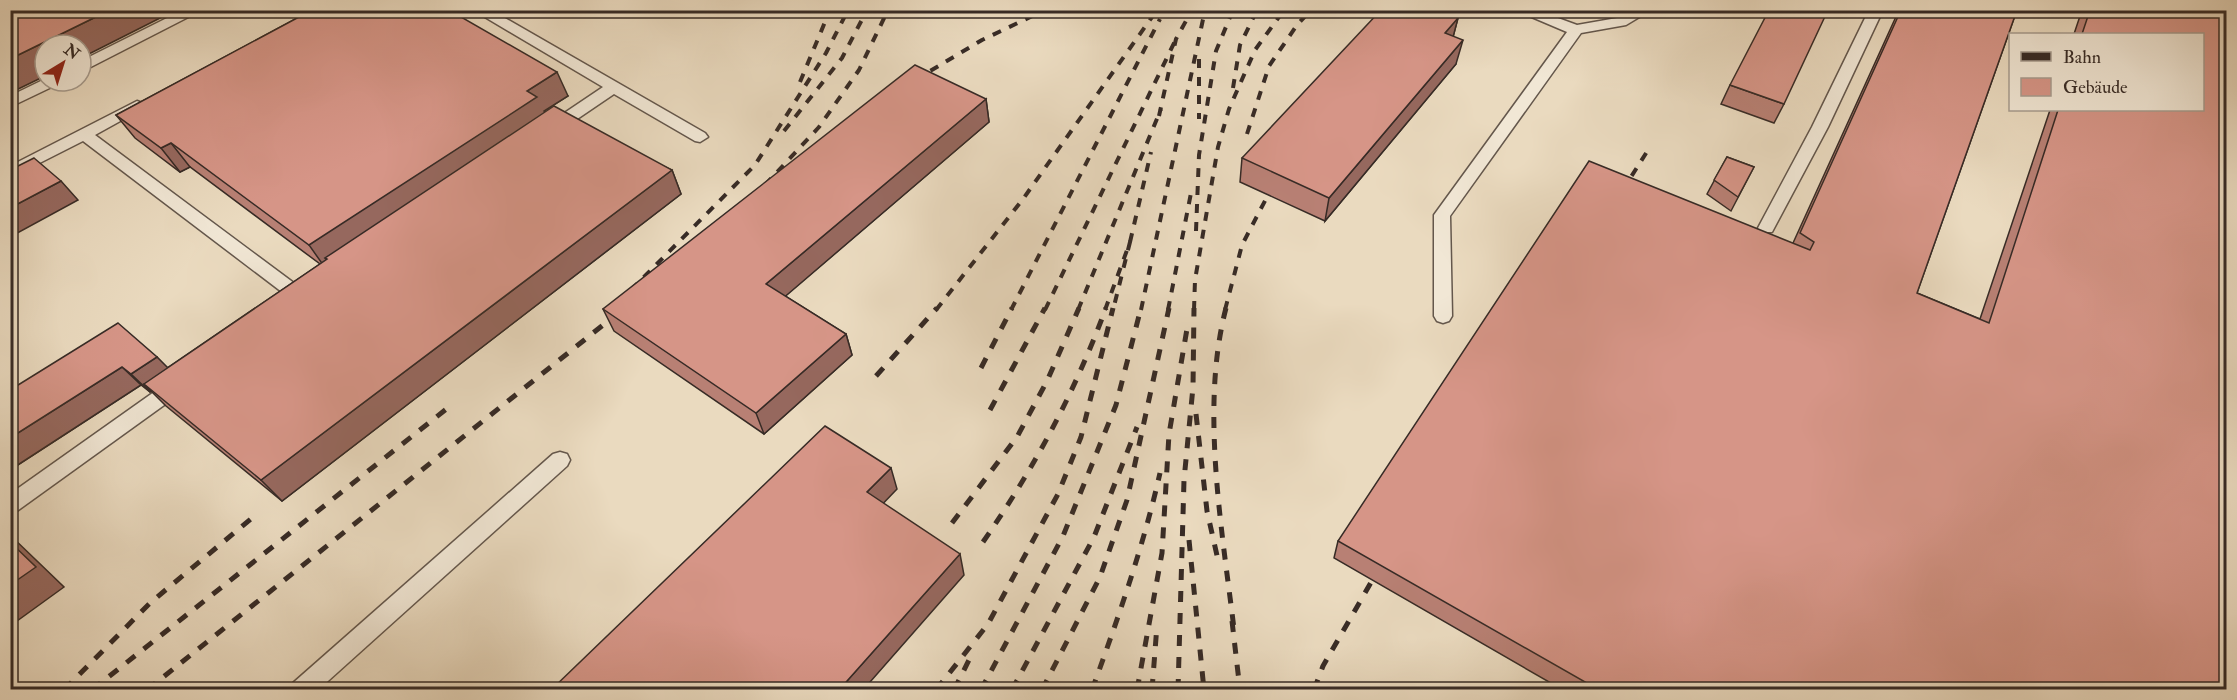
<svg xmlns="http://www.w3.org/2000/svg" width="2237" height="700" font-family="'IM FELL Double Pica',serif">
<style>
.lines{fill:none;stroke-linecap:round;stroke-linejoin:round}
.lane-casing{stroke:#64574c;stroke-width:3}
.lane{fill:#f1e7d5;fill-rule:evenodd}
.rail-far1{stroke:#372b26;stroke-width:4;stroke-dasharray:9 9;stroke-linecap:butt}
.rail{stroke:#372b26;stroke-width:5;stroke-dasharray:11 11;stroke-linecap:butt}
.wall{fill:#b88074;stroke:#372b26;stroke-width:1.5}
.shaded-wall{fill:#96685e;stroke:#372b26;stroke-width:1.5}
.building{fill:#d69587;stroke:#372b26;stroke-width:1.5}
</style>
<rect width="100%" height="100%" fill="#eadabf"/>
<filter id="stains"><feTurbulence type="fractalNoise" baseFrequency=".00333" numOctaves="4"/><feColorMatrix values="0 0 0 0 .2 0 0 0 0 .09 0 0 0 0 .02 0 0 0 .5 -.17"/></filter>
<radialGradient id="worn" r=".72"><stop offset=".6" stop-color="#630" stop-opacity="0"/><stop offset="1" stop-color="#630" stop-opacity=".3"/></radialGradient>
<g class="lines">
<g class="lane-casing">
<g id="lane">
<path d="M 183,10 L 202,10 L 81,72 L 81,61 Z"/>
<path d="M 473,10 L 491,10 L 705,133 L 708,137 L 700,142 L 695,141 L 614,94 L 558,132 L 548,132 L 545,128 L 548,124 L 603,87 Z"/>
<path d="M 1515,10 L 1536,10 L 1577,25 L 1617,18 L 1632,10 L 1651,10 L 1626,25 L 1581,33 L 1450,216 L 1452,316 L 1449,321 L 1443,323 L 1437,321 L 1434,316 L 1434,215 L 1567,32 Z"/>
<path d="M 1869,10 L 1883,10 L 1828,127 L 1772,232 L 1760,232 L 1758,228 L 1812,127 Z"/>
<path d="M 45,79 L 45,81 L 60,81 L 58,84 L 10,107 L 10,96 Z"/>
<path d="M 137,101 L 142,103 L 145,106 L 142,109 L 95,135 L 302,289 L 312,289 L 315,294 L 312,299 L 301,304 L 295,302 L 83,141 L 10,178 L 10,166 Z"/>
<path d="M 178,378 L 185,380 L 187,385 L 185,390 L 17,511 L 10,513 L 10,494 L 171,380 Z"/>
<path d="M 560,452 L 567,454 L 570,460 L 567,466 L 318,690 L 290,690 L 293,683 L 553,454 Z"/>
</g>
</g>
<use href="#lane" class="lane"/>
<g class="rail-far1">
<path d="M 1199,59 L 1199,119"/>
<path d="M 915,80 L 982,40 L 1045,10"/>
<path d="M 800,82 L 830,10"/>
<path d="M 1233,88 L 1240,45 L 1257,10"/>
<path d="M 1159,116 L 1176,39 L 1192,10"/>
<path d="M 784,131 L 842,58 L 867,10"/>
<path d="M 1247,134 L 1269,66 L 1297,25 L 1311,10"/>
<path d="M 765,185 L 819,127 L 859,70 L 888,10"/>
<path d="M 1622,191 L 1650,147"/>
<path d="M 1196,231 L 1199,155 L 1216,51 L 1233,10"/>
<path d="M 1130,242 L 1151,152"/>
<path d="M 631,290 L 755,165 L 826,53 L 848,10"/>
<path d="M 936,310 L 1023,199 L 1157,10"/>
<path d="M 1011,310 L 1160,19"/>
<path d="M 1045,310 L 1176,39"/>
<path d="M 1078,310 L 1161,109"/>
<path d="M 1105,310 L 1130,242 L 1113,310"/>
<path d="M 1141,310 L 1205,10"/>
<path d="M 1168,310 L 1191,193"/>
<path d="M 1194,310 L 1195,280 L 1218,147 L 1229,109 L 1255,50 L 1284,10"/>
<path d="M 1225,310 L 1242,245 L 1268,195"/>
</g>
<g class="rail">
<path d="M 1226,308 C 1200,407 1222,529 1234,629"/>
<path d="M 981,368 L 1012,308"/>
<path d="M 876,376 L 937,308"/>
<path d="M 990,410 L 1045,308"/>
<path d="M 1196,414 L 1207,511 L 1218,560"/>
<path d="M 952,523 L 1017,437 L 1047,381 L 1079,308"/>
<path d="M 1189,540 L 1204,690"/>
<path d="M 983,542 C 1036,465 1073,396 1106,308"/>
<path d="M 1232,621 L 1240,690"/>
<path d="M 64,690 L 150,603 L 252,518"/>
<path d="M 92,690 L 454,403"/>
<path d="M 147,690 L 623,309"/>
<path d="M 936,690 L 988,624 L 1058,494 L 1081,437 L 1113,308"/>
<path d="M 954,690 L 973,652"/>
<path d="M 981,690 L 1063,536 L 1116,405 L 1141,308"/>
<path d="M 1012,690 L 1094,537 L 1137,427"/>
<path d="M 1042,690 L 1100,577 L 1127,500 L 1169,308"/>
<path d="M 1092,690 C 1118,618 1143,548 1160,473"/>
<path d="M 1137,690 L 1162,553 L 1169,434 L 1188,323"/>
<path d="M 1152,690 L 1157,625"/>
<path d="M 1178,690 L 1184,480 L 1193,387 L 1194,308"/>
<path d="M 1314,690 L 1323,666 L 1373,579"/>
</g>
</g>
<g class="wall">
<path d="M 312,10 L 453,10 L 455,14 L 568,96 L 544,111 L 545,112 L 672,170 L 681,194 L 282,501 L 166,406 L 151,391 L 150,392 L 141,385 L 10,470 L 10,390 L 157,357 L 167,368 L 320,264 L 190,167 L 180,172 L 135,138 L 116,115 Z"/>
<path d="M 1899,10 L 2017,10 L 1917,293 L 1980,319 L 2050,110 L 2202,110 L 2202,34 L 2074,34 L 2082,10 L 2226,10 L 2226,690 L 1563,690 L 1334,558 L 1338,541 L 1793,243 Z"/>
<path d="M 1458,18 L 1453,37 L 1456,64 L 1325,221 L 1240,182 L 1242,158 Z"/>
<path d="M 1730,85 L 1784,104 L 1774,123 L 1721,104 Z"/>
<path d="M 986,99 L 989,122 L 785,296 L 846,334 L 852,355 L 764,434 L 614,331 L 603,309 Z"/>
<path d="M 1727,157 L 1754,167 L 1731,211 L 1707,194 Z"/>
</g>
<g class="shaded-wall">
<path d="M 110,10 L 176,10 L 81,58 L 81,45 L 45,45 L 45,76 L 10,93 L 10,59 Z"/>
<path d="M 1458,18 L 1452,41 L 1445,33 Z"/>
<path d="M 1463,40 L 1456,64 L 1325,221 L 1329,198 Z"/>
<path d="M 557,72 L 568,96 L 544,111 L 549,121 L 327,259 L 325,258 L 331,265 L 326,269 L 309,245 L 527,91 Z"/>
<path d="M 986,99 L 989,122 L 774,306 L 766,284 Z"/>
<path d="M 171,143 L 190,167 L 180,172 L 161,148 Z"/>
<path d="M 672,170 L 681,194 L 282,501 L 261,480 Z"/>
<path d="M 61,181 L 78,200 L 10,237 L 10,208 Z"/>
<path d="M 846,334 L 852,355 L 764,434 L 756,413 Z"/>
<path d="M 157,357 L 175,375 L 144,384 L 151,391 L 150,392 L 131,374 Z"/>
<path d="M 122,367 L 141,385 L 10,470 L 10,438 Z"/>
<path d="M 891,468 L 897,489 L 873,514 L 867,492 Z"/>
<path d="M 10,535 L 64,587 L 10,626 Z"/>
<path d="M 960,554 L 964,575 L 863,690 L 839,690 Z"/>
</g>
<g class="building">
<path d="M 10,10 L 110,10 L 10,59 Z"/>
<path d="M 312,10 L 449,10 L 557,72 L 527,91 L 537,97 L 309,245 L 171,143 L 161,148 L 116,115 Z"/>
<path d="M 1381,10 L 1439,10 L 1458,18 L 1445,33 L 1463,40 L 1329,198 L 1242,158 Z"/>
<path d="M 1769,10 L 1828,10 L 1784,104 L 1730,85 Z"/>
<path d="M 1901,10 L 2017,10 L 1917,293 L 1989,323 L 2058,110 L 2202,110 L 2202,34 L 2082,34 L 2090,10 L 2226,10 L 2226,690 L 1599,690 L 1338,541 L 1589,161 L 1810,250 L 1814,242 L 1800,233 Z"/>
<path d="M 915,65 L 986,99 L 766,284 L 846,334 L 756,413 L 603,309 Z"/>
<path d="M 554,106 L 672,170 L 261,480 L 144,384 L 327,259 L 325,258 Z"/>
<path d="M 1727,157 L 1754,167 L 1738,197 L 1714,180 Z"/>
<path d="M 34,158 L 61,181 L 10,208 L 10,170 Z"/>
<path d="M 118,323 L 157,357 L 131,374 L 122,367 L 10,438 L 10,390 Z"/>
<path d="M 825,426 L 891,468 L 867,492 L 960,554 L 839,690 L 551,690 Z"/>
<path d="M 10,542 L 36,567 L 10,585 Z"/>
</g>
<rect width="2237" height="700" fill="none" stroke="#eadabf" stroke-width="36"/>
<rect x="12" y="12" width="2213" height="676" fill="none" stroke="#372b26" stroke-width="3"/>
<rect x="18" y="18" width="2201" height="664" fill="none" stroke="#372b26" stroke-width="1.5"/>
<rect x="2009" y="33" width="195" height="78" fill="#f1e7d5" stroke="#a79c8f" stroke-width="1.5"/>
<rect x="2021" y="52" width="30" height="9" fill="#372b26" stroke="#a79c8f" stroke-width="1.5"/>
<text x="2063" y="63" font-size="18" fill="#372b26">Bahn</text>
<rect x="2021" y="78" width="30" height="18" fill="#d69587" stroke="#a79c8f" stroke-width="1.5"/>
<text x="2063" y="93" font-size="18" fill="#372b26">Gebäude</text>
<g transform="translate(63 63) rotate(38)"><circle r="28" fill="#f1e7d5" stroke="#a79c8f" stroke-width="1.5"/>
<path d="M0-4.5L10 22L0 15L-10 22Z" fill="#8f2418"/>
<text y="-9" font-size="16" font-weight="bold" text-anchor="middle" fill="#372b26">N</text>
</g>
<rect width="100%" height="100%" filter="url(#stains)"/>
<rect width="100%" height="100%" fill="url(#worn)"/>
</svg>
